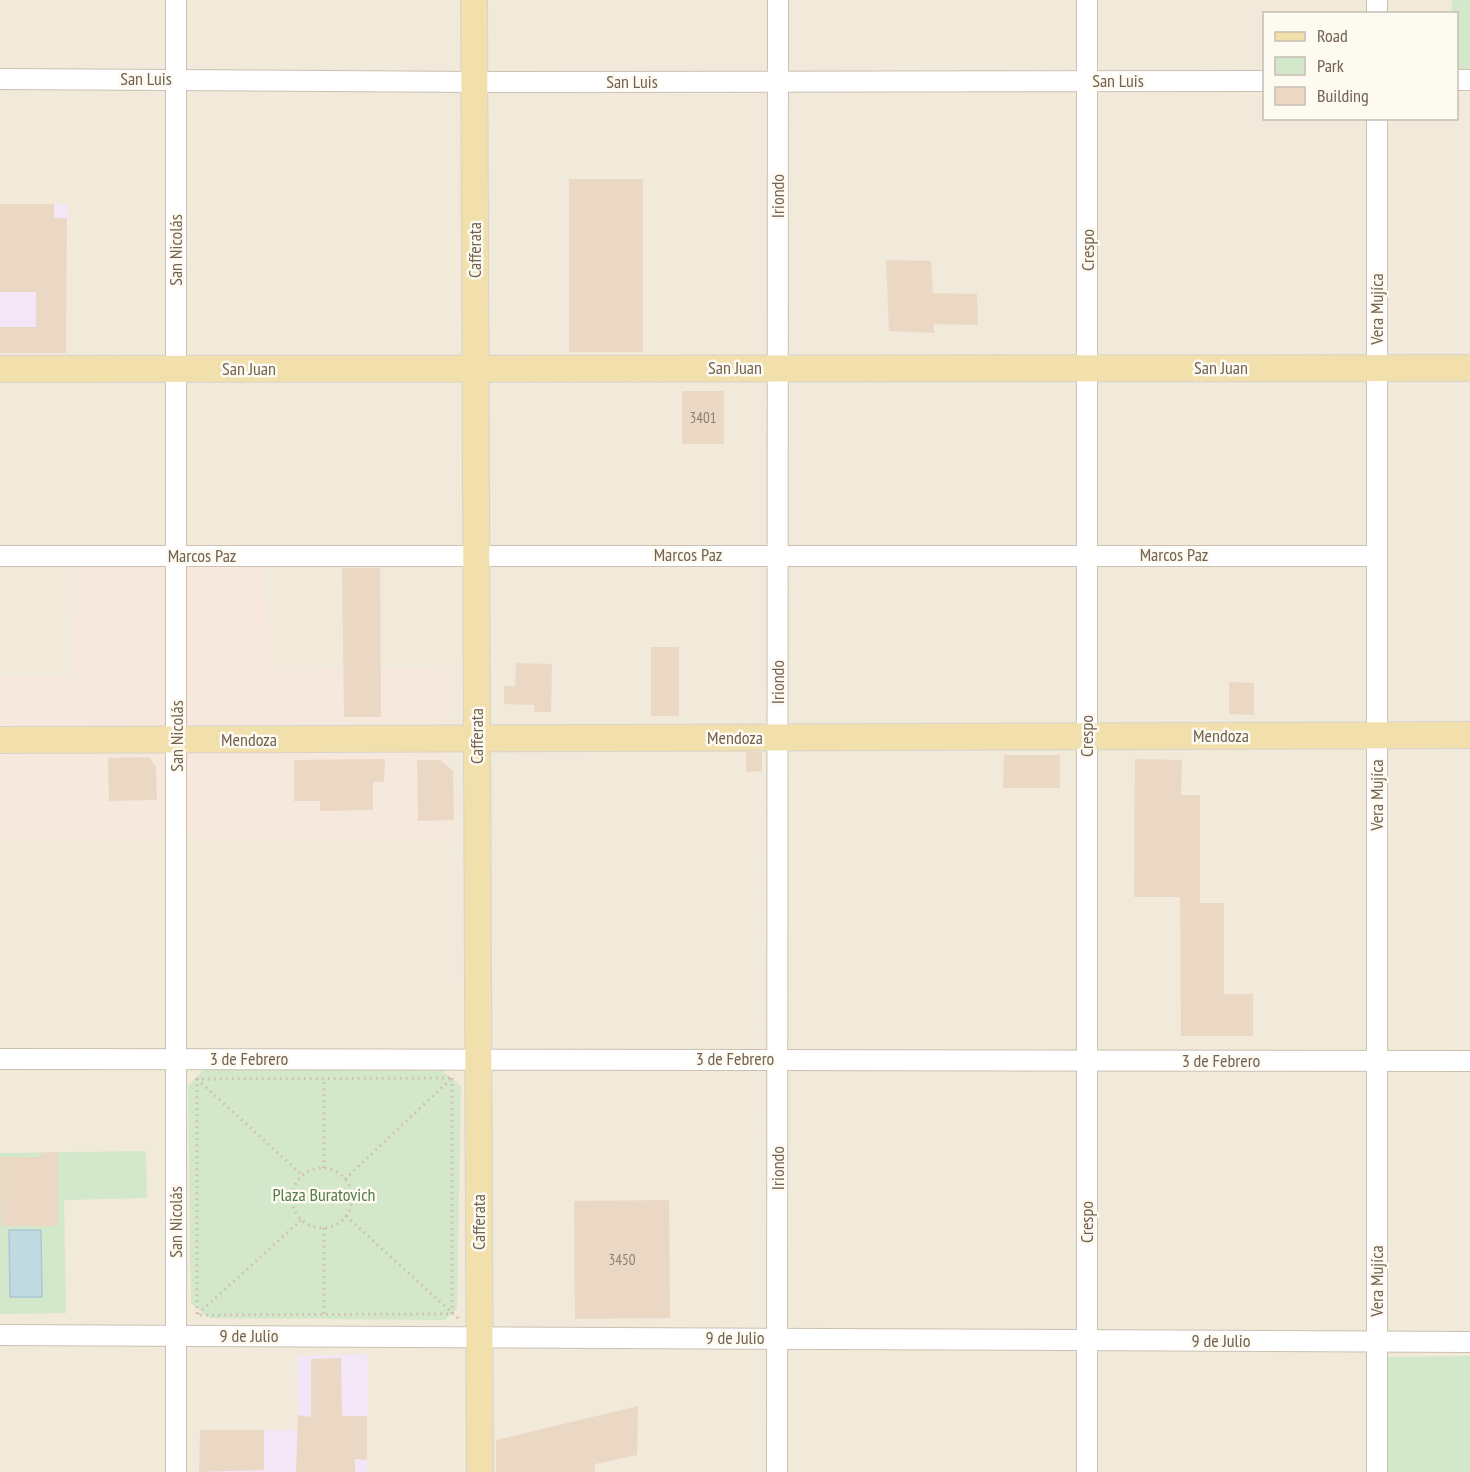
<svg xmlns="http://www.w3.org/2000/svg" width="1470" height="1472" font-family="'PT Sans Narrow',sans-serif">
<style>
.residential{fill:#f1e9da;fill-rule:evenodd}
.commercial{fill:#f6e8dd}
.education{fill:#f3e7f7}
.green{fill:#d3e7ca}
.water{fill:#c1dae2;stroke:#a9c8d3;stroke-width:1.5}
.building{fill:#ebd8c4}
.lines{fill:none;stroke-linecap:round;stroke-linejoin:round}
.minor-casing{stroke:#ccc0b2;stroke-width:22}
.major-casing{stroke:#d8d3ce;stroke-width:28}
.path{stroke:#d2bda8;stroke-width:3;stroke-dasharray:1.5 4.5;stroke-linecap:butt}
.minor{stroke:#fff;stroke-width:20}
.major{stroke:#f1dfac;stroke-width:26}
.labels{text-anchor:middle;stroke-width:5;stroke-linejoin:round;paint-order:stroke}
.number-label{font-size:15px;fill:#917f6e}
.street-label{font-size:18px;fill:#736151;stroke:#fdfaf1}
.park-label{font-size:18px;fill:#557c4d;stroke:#fdfaf1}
</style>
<rect width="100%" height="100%" fill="#faf6eb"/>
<path class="residential" d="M 0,0 L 1470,0 L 1470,1472 L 0,1472 ZM 1264,14 L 1456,14 L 1456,118 L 1264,118 Z"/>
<path class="commercial" d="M 265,564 L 269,671 L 444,667 L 452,840 L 0,838 L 0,676 L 74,677 L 77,568 Z"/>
<g class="education">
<path d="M 0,204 L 68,204 L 66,353 L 0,353 Z"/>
<path d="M 368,1354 L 367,1472 L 199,1472 L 200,1430 L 298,1430 L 297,1356 Z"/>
</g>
<g class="green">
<path d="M 1452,0 L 1470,0 L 1470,71 L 1457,71 L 1456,14 L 1452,13 Z"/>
<path d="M 203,1070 L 441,1070 L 461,1086 L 457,1309 L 445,1320 L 209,1318 L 191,1303 L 188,1086 Z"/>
<path d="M 146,1151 L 147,1198 L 64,1200 L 66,1313 L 0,1314 L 0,1153 Z"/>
<path d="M 1470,1356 L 1470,1472 L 1388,1472 L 1387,1357 Z"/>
</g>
<path class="water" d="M 9,1230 L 41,1230 L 42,1297 L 10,1297 Z"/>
<g class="building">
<rect x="569" y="179" width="74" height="173"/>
<path d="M 0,204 L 54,204 L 54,218 L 67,218 L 66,353 L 0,353 L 0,327 L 36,327 L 36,292 L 0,292 Z"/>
<path d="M 886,260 L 931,261 L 933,293 L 977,294 L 978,325 L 934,324 L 934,333 L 889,331 Z"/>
<rect x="682" y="391" width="42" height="53"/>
<path d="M 342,568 L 380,568 L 381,717 L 344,717 Z"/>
<rect x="651" y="647" width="28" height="69"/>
<path d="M 516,663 L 552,664 L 551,712 L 534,712 L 534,705 L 504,704 L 504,686 L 515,686 Z"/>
<path d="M 1229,682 L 1254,683 L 1254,715 L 1229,714 Z"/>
<path d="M 746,752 L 762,752 L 762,771 L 746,772 Z"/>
<path d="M 1004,755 L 1060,755 L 1060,788 L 1003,788 Z"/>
<path d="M 149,757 L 156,767 L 157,800 L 109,801 L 108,758 Z"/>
<path d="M 385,759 L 384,782 L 373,782 L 373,810 L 320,811 L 320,801 L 294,801 L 294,760 Z"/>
<path d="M 1135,759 L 1182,760 L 1181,795 L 1200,795 L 1200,903 L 1224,903 L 1224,994 L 1253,994 L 1253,1036 L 1181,1036 L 1180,897 L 1134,897 Z"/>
<path d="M 417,760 L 440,760 L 453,771 L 454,820 L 418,821 Z"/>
<path d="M 58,1152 L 58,1226 L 1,1226 L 0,1157 L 41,1157 L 41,1153 Z"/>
<path d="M 669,1200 L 670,1318 L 575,1319 L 574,1201 Z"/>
<path d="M 341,1358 L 342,1416 L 367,1416 L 367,1460 L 355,1459 L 355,1472 L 296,1472 L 298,1415 L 311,1417 L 311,1359 Z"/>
<path d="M 638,1406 L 637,1455 L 595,1464 L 595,1472 L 496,1472 L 496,1440 Z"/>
<path d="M 200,1430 L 264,1430 L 264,1470 L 199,1472 Z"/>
</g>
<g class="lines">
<g class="minor-casing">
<g id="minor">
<path d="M 176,0 L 176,1472"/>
<path d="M 1377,0 L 1377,14"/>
<path d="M 0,79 L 475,82 L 1264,81"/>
<path d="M 1456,80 L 1470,80"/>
<path d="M 0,556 L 1377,556"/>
<path d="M 0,1059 L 1470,1061"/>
<path d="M 0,1335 L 1470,1342"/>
<path d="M 777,1472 L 778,0"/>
<path d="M 1087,1472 L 1087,0"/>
<path d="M 1377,1472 L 1377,118"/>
</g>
</g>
<g class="major-casing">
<g id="major">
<path d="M 474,0 L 480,1472"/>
<path d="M 0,369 L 1470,368"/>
<path d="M 0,740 L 1470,735"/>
</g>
</g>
<g class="path">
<path d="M 452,1078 L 452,1314 L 197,1315 L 197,1079 Z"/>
<path d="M 197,1079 L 302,1175"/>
<circle cx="322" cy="1198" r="30"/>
<path d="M 324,1168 L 324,1079"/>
<path d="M 345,1179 L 451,1079"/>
<path d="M 346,1216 L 460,1320"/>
<path d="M 324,1228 L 324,1314"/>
<path d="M 198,1314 L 301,1220"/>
</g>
<use href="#minor" class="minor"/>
<use href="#major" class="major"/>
</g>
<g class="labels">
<g class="number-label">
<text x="703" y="423">3401</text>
<text x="622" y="1265">3450</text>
</g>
<g class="street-label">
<text x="146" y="85">San Luis</text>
<text x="1118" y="87">San Luis</text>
<text x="632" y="88">San Luis</text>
<text transform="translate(778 196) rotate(-90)" y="6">Iriondo</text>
<text transform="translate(176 250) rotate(-90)" y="6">San Nicolás</text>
<text transform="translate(475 250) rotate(-90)" y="6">Cafferata</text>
<text transform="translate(1088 250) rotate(-90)" y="6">Crespo</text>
<text transform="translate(1377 309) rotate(-90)" y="6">Vera Mujíca</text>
<text x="735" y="374">San Juan</text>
<text x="1221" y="374">San Juan</text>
<text x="249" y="375">San Juan</text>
<text x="688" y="561">Marcos Paz</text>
<text x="1174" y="561">Marcos Paz</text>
<text x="202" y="562">Marcos Paz</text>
<text transform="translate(778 682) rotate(-90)" y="6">Iriondo</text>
<text transform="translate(177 736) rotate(-90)" y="6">San Nicolás</text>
<text transform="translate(477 736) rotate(-90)" y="6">Cafferata</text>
<text transform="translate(1087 736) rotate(-90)" y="6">Crespo</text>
<text x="1221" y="742">Mendoza</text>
<text x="735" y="744">Mendoza</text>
<text x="249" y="746">Mendoza</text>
<text transform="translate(1377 795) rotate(-90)" y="6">Vera Mujíca</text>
<text x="249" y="1065">3 de Febrero</text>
<text x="735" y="1065">3 de Febrero</text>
<text x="1221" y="1067">3 de Febrero</text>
<text transform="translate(778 1168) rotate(-90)" y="6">Iriondo</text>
<text transform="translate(176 1222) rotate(-90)" y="6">San Nicolás</text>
<text transform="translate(479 1222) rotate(-90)" y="6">Cafferata</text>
<text transform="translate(1087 1222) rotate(-90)" y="6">Crespo</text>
<text transform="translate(1377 1281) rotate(-90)" y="6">Vera Mujíca</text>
<text x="249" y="1342">9 de Julio</text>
<text x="735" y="1344">9 de Julio</text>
<text x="1221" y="1347">9 de Julio</text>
</g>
<g class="park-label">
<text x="324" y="1201">Plaza Buratovich</text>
</g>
</g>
<rect x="1263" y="12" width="195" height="108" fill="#fdfaf1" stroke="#c6bdb1" stroke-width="1.5"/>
<rect x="1275" y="32" width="30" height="9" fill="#f1dfac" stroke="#c6bdb1" stroke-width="1.5"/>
<text x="1317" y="42" font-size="18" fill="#736151">Road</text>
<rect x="1275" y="57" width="30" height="18" fill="#d3e7ca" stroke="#c6bdb1" stroke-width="1.5"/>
<text x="1317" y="72" font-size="18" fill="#736151">Park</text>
<rect x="1275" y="87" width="30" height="18" fill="#ebd8c4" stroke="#c6bdb1" stroke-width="1.5"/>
<text x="1317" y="102" font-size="18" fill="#736151">Building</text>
</svg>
